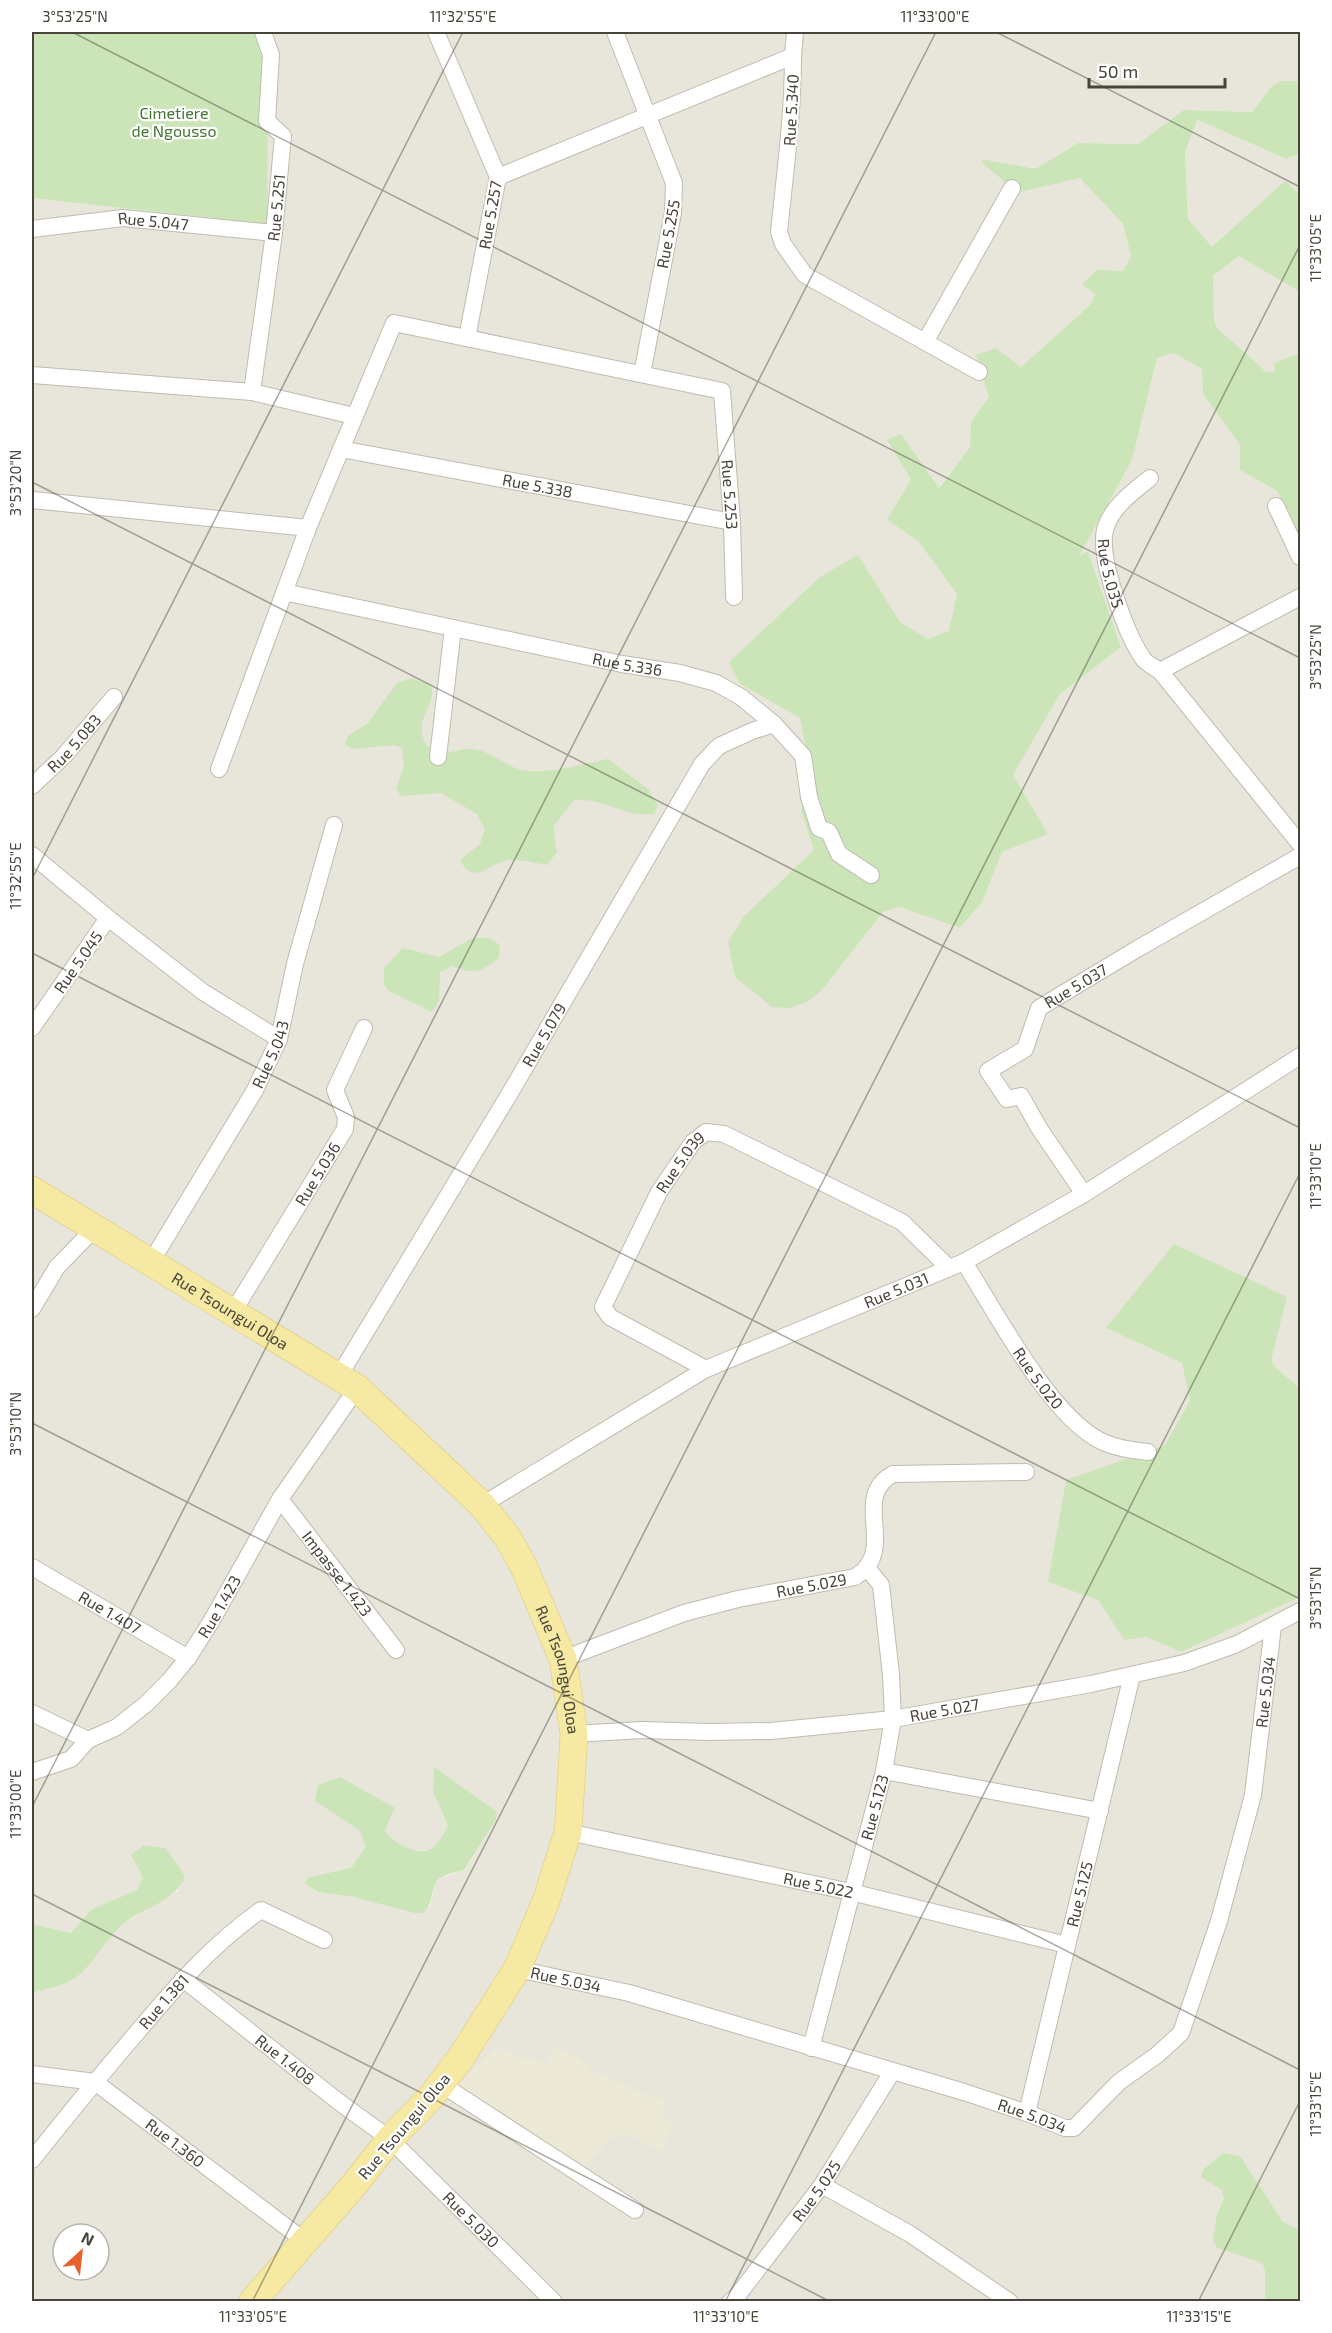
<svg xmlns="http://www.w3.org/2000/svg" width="1332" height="2333" font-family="'Exo 2',sans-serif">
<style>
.residential{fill:#e8e5da;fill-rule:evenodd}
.education{fill:#ece9d7}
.green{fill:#cbe5b8}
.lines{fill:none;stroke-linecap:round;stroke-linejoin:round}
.minor-casing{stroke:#bfbcaf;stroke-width:18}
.primary-casing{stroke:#dbc973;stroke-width:28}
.minor{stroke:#fff;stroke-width:16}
.primary{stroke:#f6e9a3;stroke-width:27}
.ticks{fill:none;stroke:#48443a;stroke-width:1.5;stroke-opacity:0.45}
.labels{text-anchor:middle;stroke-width:4.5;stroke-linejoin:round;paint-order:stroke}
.street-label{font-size:16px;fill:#48443a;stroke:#fff}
.park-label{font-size:16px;fill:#427631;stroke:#fff}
.neatline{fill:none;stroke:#48443a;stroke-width:2}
.ticks-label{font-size:15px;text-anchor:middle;fill:#48443a}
</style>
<rect width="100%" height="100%" fill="#f4f3ec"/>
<g class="residential">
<path d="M 263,32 L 1300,32 L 1300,81 L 1280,81 L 1271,87 L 1252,112 L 1185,110 L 1138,144 L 1078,143 L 1037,168 L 982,163 L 1012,188 L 1020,192 L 1080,178 L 1123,224 L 1131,256 L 1123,271 L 1097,271 L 1083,284 L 1095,294 L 1090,305 L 1021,367 L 996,348 L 989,397 L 971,422 L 970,447 L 938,488 L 901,434 L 911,479 L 887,520 L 918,541 L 957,594 L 950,631 L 928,639 L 900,622 L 858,555 L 740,684 L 800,717 L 810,771 L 801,811 L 814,850 L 745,915 L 822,990 L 883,912 L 899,907 L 960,928 L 982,902 L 1002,852 L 1048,834 L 1013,775 L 1060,694 L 1121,647 L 1088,553 L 1078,557 L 1132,460 L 1157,358 L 1174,353 L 1202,369 L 1203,394 L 1240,445 L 1240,470 L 1277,491 L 1300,537 L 1300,1388 L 1276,1368 L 1271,1360 L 1106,1328 L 1182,1363 L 1190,1401 L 1164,1446 L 1098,1600 L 1124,1640 L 1146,1637 L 1181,1652 L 1300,1597 L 1300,2230 L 1283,2222 L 1240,2156 L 1222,2190 L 1224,2199 L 1217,2214 L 1217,2248 L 1262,2263 L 1265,2271 L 1265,2301 L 32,2301 L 32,1993 L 72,1980 L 79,1975 L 109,1937 L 127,1921 L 178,1891 L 185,1876 L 166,1848 L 144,1845 L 143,1877 L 137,1890 L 92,1909 L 71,1933 L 32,1924 L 32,198 L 267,224 ZM 433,1792 L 497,1812 L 496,1820 L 465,1870 L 440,1878 L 435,1884 L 430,1907 L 319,1892 L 309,1877 L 351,1868 L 366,1846 L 360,1830 L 315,1801 L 395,1809 L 385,1830 L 390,1838 L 410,1851 L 427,1850 L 435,1847 L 448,1825 ZM 63,2234 L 99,2234 L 99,2270 L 63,2270 Z"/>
<path d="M 1196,120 L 1286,159 L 1300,153 L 1300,194 L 1285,182 L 1212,248 L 1188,219 L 1185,152 Z"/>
<path d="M 1239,256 L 1300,292 L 1300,353 L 1274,363 L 1275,372 L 1266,372 L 1261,367 L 1217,328 L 1214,320 L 1213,276 Z"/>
</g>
<path class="education" d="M 554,2047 L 581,2059 L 580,2060 L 589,2065 L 588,2070 L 667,2102 L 660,2113 L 673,2125 L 661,2151 L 626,2134 L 611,2138 L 577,2176 L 455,2089 L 493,2049 L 499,2048 L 518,2057 L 531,2058 L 546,2064 Z"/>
<g class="green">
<path d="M 32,32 L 263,32 L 268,50 L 267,224 L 32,198 Z"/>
<path d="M 1280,81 L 1300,81 L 1300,153 L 1286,159 L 1197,120 L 1185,152 L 1188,219 L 1212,247 L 1285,181 L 1300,194 L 1300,292 L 1239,256 L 1213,276 L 1214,320 L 1217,328 L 1261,367 L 1266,372 L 1275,372 L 1274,363 L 1300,353 L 1300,537 L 1277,491 L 1240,470 L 1240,445 L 1203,394 L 1202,369 L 1174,353 L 1157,358 L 1132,460 L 1079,556 L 1088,552 L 1121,647 L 1060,694 L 1013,775 L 1048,834 L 1002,852 L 982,902 L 960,928 L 899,907 L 883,912 L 822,990 L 807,1002 L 789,1008 L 772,1007 L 735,977 L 728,942 L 745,915 L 814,850 L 801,811 L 810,771 L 800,718 L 740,684 L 729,662 L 820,577 L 858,555 L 900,622 L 928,639 L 949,631 L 957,594 L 918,541 L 887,520 L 911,479 L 887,440 L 901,434 L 939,488 L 970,447 L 971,422 L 989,397 L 976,355 L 996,348 L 1021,367 L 1090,305 L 1095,294 L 1082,284 L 1097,270 L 1123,271 L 1131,256 L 1123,224 L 1080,178 L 1020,192 L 1012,188 L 982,163 L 984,160 L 1032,168 L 1037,168 L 1078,143 L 1138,144 L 1184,110 L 1252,112 L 1271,87 Z"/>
<path d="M 413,678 L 431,686 C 437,706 413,719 425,742 C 436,761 456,749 471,749 C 485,748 506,766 521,770 C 545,775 583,764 608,759 L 648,789 L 658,805 L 654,814 C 624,818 606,798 574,800 L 553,827 L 557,852 L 547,865 C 536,863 514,858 504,861 C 488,865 473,886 460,860 L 480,844 L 485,829 L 477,814 L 441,793 L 401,796 L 396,789 L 404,766 L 402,748 L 395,745 L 352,749 L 345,744 L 348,736 L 368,723 L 397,683 Z"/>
<path d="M 472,938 L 490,938 L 500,945 L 499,958 C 480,972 475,975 452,966 L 440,972 L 439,1001 L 432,1012 L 389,991 L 384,985 L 384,968 L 403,948 L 439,957 Z"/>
<path d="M 1174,1244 L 1287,1297 L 1271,1360 L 1276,1368 L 1300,1388 L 1300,1597 L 1181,1652 L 1146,1637 L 1124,1640 L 1098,1600 L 1048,1582 L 1066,1480 L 1164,1446 L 1190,1401 L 1182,1363 L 1106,1328 Z"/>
<path d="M 434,1767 L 497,1812 L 496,1820 L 464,1870 C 457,1872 446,1874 440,1878 C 430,1885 435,1903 423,1913 L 415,1913 L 354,1897 L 319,1892 L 304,1883 L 309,1877 L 351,1868 L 366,1846 L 359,1830 L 315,1801 L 318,1785 L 340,1777 L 395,1808 L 385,1830 C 393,1844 421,1859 435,1846 C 440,1841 444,1832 448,1825 L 433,1792 Z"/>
<path d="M 144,1845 L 166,1848 L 185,1876 C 178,1899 147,1907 128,1920 C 106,1936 94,1965 75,1978 C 64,1986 45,1989 32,1993 L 32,1924 L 71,1933 L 92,1909 L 137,1890 L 143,1877 L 131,1855 Z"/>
<path d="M 1223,2153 L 1240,2156 L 1283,2222 L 1300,2230 L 1300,2301 L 1265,2301 L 1265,2271 L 1262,2263 L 1217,2248 L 1213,2241 L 1217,2214 L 1224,2199 L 1222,2190 L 1201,2177 L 1203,2170 Z"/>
</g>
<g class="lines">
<g class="minor-casing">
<g id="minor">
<path d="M 436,32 L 498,177 L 467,338"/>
<path d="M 615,32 L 674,183 L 673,213 L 642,374"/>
<path d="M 793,56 L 795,32"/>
<path d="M 498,177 L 793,56 C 793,115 785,173 779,232 L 783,244 L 805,275 L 979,372"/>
<path id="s1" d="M 32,229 L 123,218 L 274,233"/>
<path d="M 925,342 L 1012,188"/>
<path d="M 32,375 L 252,392 L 354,416"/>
<path id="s2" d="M 252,392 L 274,233 L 283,136 L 267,121 L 271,55 L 263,32"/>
<path id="s3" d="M 341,449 L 732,522"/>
<path id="s4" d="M 1150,478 C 1133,492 1111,507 1105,530 C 1098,558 1126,633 1142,657 C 1145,663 1154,667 1160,671"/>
<path d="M 32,500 L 308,528"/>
<path d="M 1276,506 L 1300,557"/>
<path id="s5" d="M 284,592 L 622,664 L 680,673 L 716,683 L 741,697 L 774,724 L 803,756 L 809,797 L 819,828 L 829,832 L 839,854 L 871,875"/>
<path d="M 1300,597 L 1160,671 L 1300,844"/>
<path d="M 438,757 L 453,628"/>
<path id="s6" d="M 219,769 L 308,528 L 394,323 L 722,391 L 732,522 L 734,597"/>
<path id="s7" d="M 32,786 L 64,756 L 114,697"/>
<path d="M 32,855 L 108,918 L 32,1028"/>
<path d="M 108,918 L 203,992 L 279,1039"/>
<path id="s8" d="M 1084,1194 L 1039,1128 L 1021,1096 L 1007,1099 L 988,1071 L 1025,1049 L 1039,1008 L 1137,949 L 1300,856"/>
<path id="s9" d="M 151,1262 L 255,1090 L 279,1039 L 295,964 L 334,825"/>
<path id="s10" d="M 964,1262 C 995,1311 1049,1414 1099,1440 C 1114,1448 1131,1450 1148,1452"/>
<path d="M 32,1309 L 57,1267 L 95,1228"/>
<path id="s11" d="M 233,1312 L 345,1129 L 346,1117 L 335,1090 L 364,1028"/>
<path id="s12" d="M 706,1369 L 610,1317 L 603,1307 L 659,1192 L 693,1142 L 706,1132 L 724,1134 L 902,1222 L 949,1268"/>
<path id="s13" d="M 339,1376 L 510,1093 L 702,764 L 719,746 L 752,731 L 774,724"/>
<path id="s14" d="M 280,1499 L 396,1650"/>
<path id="s15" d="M 482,1505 L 706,1369 L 964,1262 L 1084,1194 L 1300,1056"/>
<path id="s16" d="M 32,1567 L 188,1658"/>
<path id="s17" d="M 563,1659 L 684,1613 L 738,1599 L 855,1577 C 858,1574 864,1572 866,1568 C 890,1540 854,1495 893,1474 L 1026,1472"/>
<path d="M 32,1713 L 88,1740"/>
<path id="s18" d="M 574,1734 L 642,1730 L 709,1732 L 771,1731 L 893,1719 L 1091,1684 L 1184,1663 L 1237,1644 L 1300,1611"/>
<path d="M 884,1771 L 1100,1811"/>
<path id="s19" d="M 32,1772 L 71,1759 L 88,1740 L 117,1727 L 146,1704 L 169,1681 L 188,1658 L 212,1620 L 280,1499 L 357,1388"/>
<path id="s20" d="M 568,1832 L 851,1892 L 1067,1945"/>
<path id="s21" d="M 517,1969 L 629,1993 L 964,2092 L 1027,2113 L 1065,2128 L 1074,2128 L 1119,2082 L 1157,2055 L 1181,2033 L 1219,1921 L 1253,1795 L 1273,1626"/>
<path id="s22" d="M 183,1979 L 339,2102 L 390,2139 L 554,2302"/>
<path id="s23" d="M 811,2048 L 884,1771 L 893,1719 L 891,1675 L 881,1585 L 867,1568"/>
<path id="s24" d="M 32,2074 L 95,2082 L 306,2242"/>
<path d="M 441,2084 L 635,2210"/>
<path id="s25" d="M 1027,2113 L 1132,1675"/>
<path id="s26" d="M 32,2160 C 67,2116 103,2072 140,2029 C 177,1985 214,1943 261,1910 L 324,1940"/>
<path d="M 822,2185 L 910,2234 L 1010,2302"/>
<path id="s27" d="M 730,2302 L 738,2295 L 822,2185 L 892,2072"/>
</g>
</g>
<g class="primary-casing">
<g id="primary">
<path id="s28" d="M 32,1190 L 357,1388 L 482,1505 L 508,1538 L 523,1565 L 563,1659 L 574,1734 L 568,1832 L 546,1901 L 517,1969 L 460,2059 L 431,2097 L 390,2139 L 354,2185 L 252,2302"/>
</g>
</g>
<use href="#minor" class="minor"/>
<use href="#primary" class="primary"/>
</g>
<path class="ticks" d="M 72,32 L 1300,658M 996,32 L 1300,187M 32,482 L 1300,1128M 32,879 L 463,32M 32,953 L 1300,1599M 32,1423 L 1300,2070M 32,1807 L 936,32M 32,1894 L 831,2302M 252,2302 L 1300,245M 725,2302 L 1300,1173M 1198,2302 L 1300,2101"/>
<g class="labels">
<g class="street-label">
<text transform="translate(791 110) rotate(-87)" y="6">Rue 5.340</text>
<text dy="6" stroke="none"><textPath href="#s2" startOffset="186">Rue 5.251</textPath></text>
<text transform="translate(490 215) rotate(-80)" y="6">Rue 5.257</text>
<text dy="6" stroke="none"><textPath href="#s1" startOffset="122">Rue 5.047</textPath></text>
<text transform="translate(668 234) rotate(-80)" y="6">Rue 5.255</text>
<text dy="6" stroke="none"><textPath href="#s3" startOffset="200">Rue 5.338</textPath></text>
<text dy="6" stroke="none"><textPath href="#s6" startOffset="918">Rue 5.253</textPath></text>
<text dy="6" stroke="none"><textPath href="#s4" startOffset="114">Rue 5.035</textPath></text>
<text dy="6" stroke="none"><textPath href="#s5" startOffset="351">Rue 5.336</textPath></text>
<text dy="6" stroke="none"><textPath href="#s7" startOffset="60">Rue 5.083</textPath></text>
<text transform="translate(78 962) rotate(-55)" y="6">Rue 5.045</text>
<text dy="6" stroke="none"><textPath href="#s8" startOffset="294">Rue 5.037</textPath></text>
<text dy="6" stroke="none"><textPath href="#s13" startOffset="398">Rue 5.079</textPath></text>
<text dy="6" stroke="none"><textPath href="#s9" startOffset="240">Rue 5.043</textPath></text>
<text dy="6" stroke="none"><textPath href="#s12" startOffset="286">Rue 5.039</textPath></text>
<text dy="6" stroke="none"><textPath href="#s11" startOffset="162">Rue 5.036</textPath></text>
<text dy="6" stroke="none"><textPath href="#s15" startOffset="468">Rue 5.031</textPath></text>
<text dy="6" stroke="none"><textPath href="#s28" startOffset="232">Rue Tsoungui Oloa</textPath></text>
<text dy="6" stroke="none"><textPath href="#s10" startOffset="138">Rue 5.020</textPath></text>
<text dy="6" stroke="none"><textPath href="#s14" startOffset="94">Impasse 1.423</textPath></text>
<text dy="6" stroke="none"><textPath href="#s17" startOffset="260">Rue 5.029</textPath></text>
<text dy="6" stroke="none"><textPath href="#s19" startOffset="258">Rue 1.423</textPath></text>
<text dy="6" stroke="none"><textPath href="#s16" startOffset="90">Rue 1.407</textPath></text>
<text dy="6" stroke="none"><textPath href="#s28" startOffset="736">Rue Tsoungui Oloa</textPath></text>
<text dy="6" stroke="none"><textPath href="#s21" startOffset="1076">Rue 5.034</textPath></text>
<text dy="6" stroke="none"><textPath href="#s18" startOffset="372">Rue 5.027</textPath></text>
<text dy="6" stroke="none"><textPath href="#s23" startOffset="249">Rue 5.123</textPath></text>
<text dy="6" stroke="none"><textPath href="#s20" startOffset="256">Rue 5.022</textPath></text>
<text dy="6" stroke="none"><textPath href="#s25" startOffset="225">Rue 5.125</textPath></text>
<text dy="6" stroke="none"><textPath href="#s21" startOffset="50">Rue 5.034</textPath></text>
<text dy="6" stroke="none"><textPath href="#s26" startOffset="206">Rue 1.381</textPath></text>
<text dy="6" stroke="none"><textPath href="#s22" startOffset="130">Rue 1.408</textPath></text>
<text dy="6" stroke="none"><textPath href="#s21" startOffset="536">Rue 5.034</textPath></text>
<text transform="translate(404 2126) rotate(-50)" y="6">Rue Tsoungui Oloa</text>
<text dy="6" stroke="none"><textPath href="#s24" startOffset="164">Rue 1.360</textPath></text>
<text dy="6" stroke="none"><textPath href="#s27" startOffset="141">Rue 5.025</textPath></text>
<text dy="6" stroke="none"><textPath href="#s22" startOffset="376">Rue 5.030</textPath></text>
</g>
<g class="park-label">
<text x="174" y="119">Cimetiere<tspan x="174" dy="18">de Ngousso</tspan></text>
</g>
</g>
<rect width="1332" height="2333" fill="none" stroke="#ffffff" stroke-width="66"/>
<g transform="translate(81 2252) rotate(27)"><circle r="28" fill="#ffffff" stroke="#b6b4b0" stroke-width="1.5"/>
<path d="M0-4.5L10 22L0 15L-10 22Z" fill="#e8622f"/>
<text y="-9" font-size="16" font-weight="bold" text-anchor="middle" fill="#48443a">N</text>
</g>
<path d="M1089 78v9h136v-9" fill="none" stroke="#48443a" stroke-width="3"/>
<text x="1098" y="78" font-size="18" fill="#48443a" stroke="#ffffff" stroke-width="4.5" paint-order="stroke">50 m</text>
<rect x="33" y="33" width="1266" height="2267" class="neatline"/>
<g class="ticks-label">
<text x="75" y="22">3°53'25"N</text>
<text x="463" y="22">11°32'55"E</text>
<text x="935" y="22">11°33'00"E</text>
<text transform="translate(1316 248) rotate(-90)" y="5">11°33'05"E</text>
<text transform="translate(16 483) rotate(-90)" y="5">3°53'20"N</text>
<text transform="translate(1316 657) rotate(-90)" y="5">3°53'25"N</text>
<text transform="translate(16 876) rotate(-90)" y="5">11°32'55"E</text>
<text transform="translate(1316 1176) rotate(-90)" y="5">11°33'10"E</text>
<text transform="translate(16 1424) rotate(-90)" y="5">3°53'10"N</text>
<text transform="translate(1316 1598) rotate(-90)" y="5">3°53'15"N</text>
<text transform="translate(16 1804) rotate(-90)" y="5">11°33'00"E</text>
<text transform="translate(1316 2104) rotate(-90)" y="5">11°33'15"E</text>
<text x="253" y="2322">11°33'05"E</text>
<text x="726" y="2322">11°33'10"E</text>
<text x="1199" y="2322">11°33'15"E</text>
</g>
</svg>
